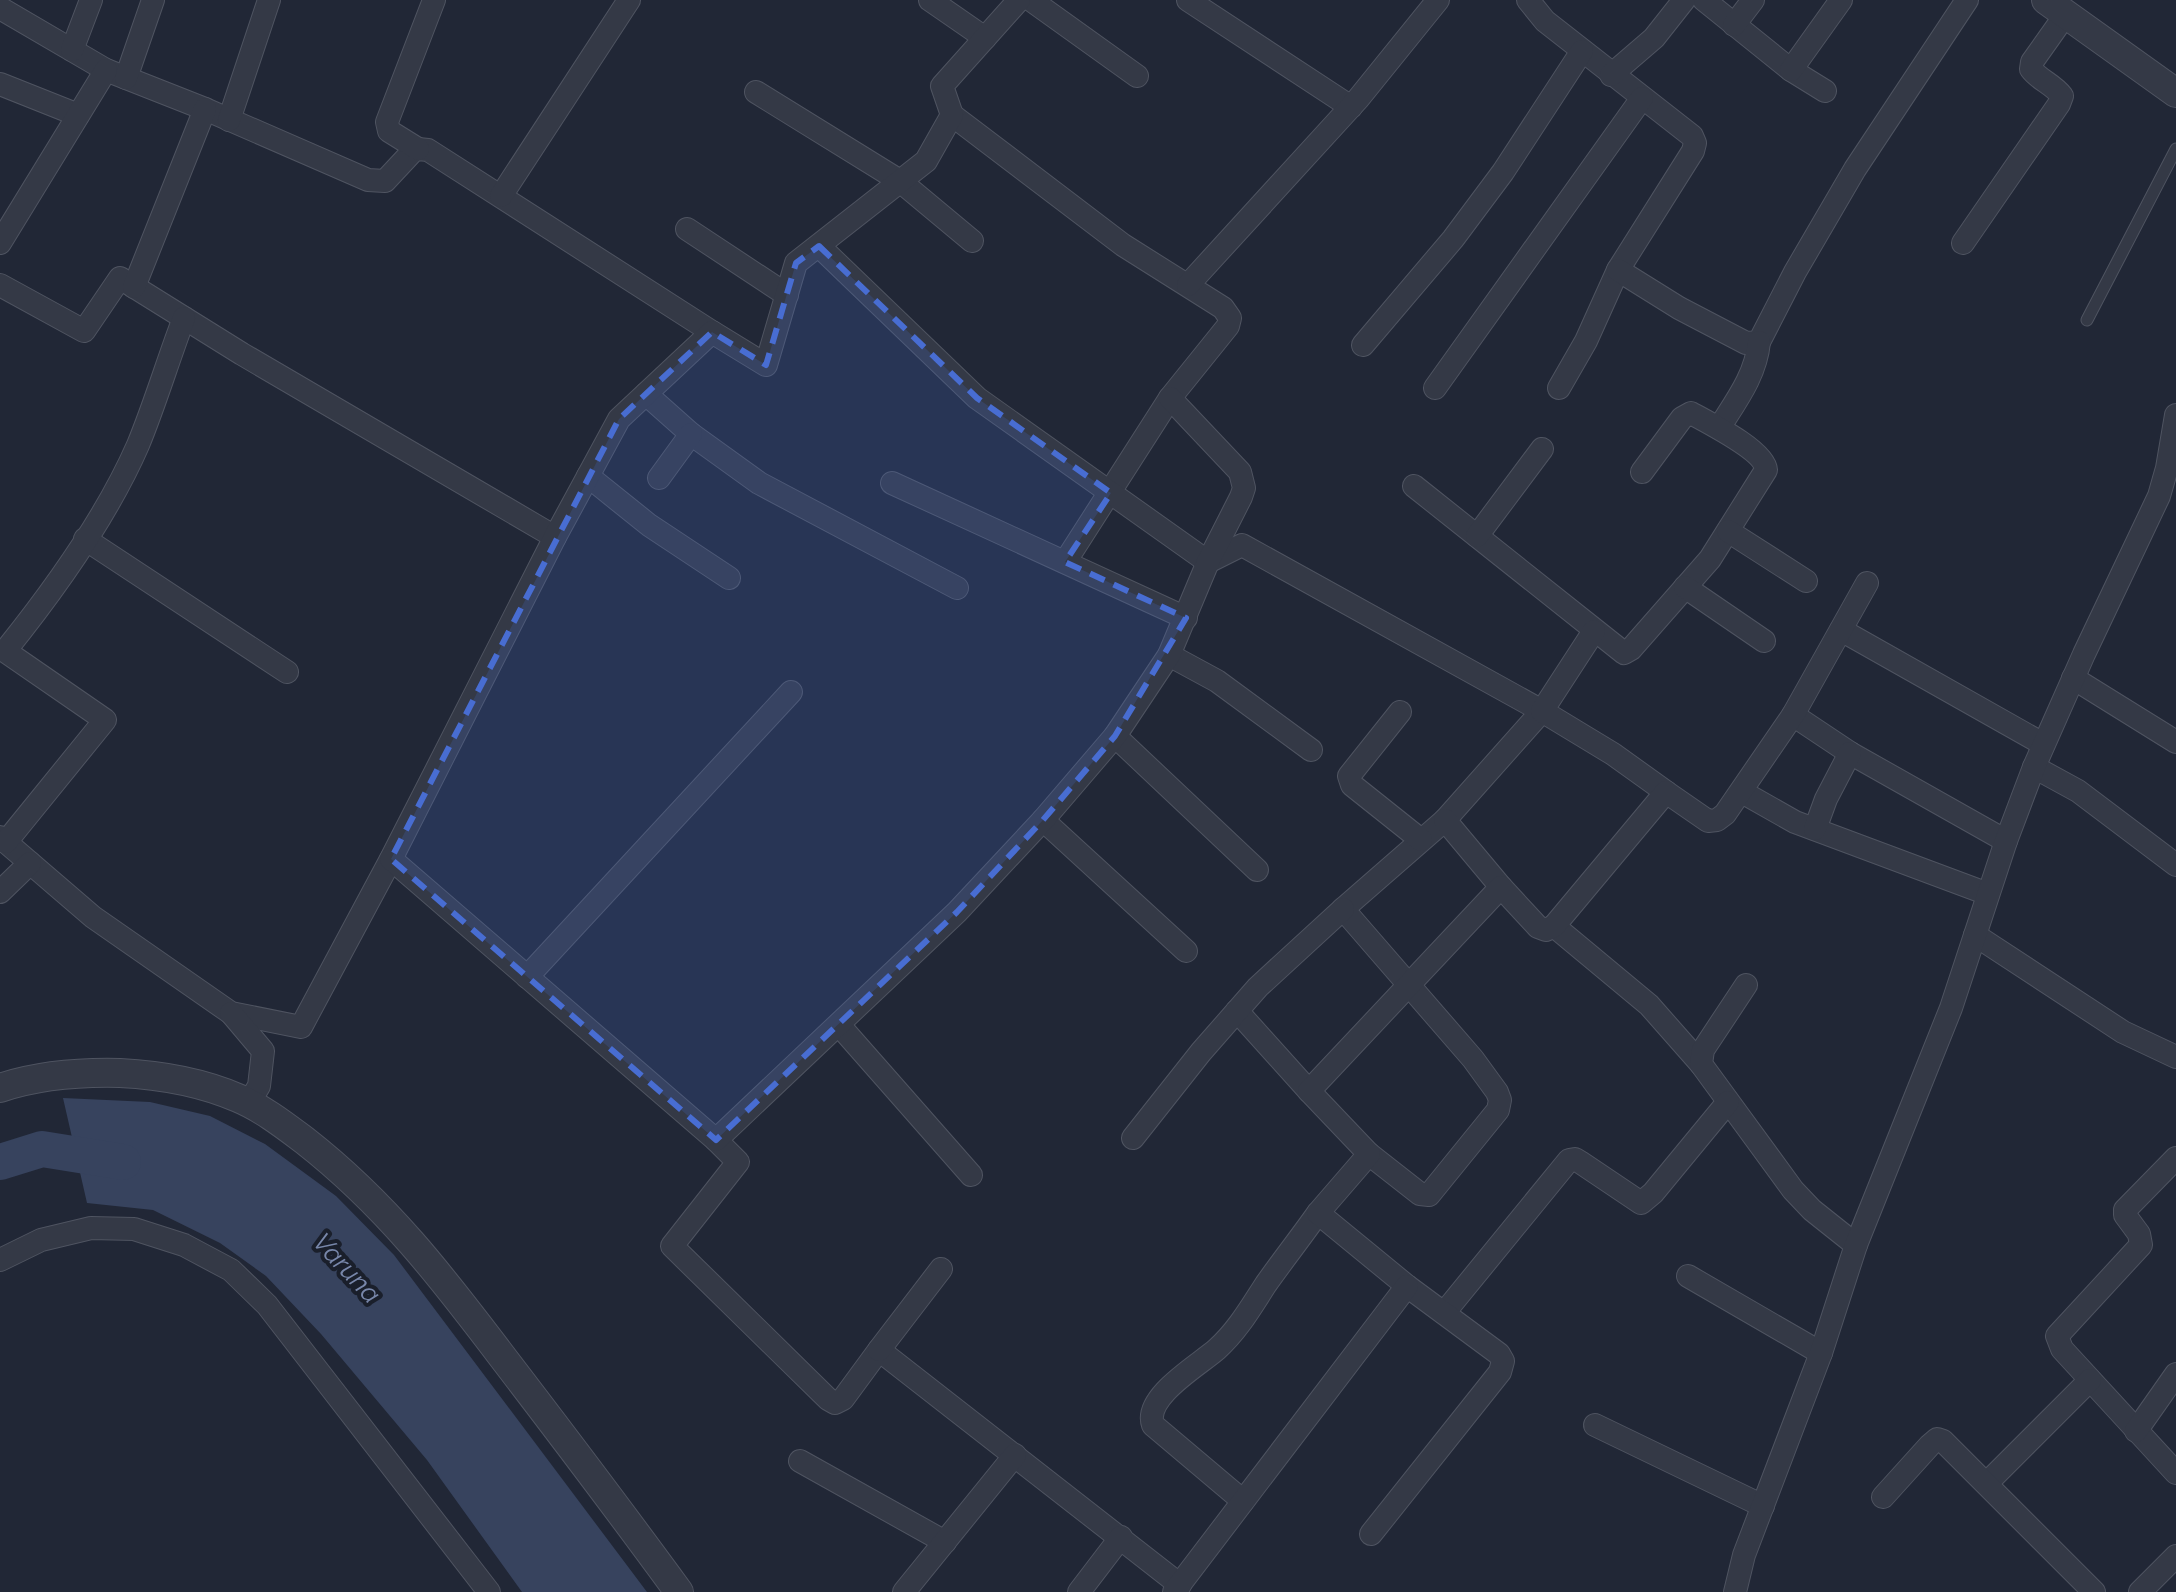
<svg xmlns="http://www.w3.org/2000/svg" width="2176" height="1592" font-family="Raleway,sans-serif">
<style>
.water{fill:#37435e}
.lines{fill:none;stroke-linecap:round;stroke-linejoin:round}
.river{stroke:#37435e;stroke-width:36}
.service-casing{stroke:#4f5461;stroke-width:13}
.minor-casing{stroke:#4f5461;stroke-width:24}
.tertiary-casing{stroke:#4f5461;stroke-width:30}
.service{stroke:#343946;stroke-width:11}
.minor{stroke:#343946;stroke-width:22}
.tertiary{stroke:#343946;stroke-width:28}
.marked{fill:#486dd2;fill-opacity:0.2;stroke:#486dd2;stroke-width:6;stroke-dasharray:16 10;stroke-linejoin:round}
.labels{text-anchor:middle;stroke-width:8;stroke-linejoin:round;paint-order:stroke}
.water-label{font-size:26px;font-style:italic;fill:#7887aa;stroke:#1a1f2b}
</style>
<rect width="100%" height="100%" fill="#212736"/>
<path class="water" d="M 63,1098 L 150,1102 L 210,1116 L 265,1144 L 336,1196 L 394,1255 L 647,1592 L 522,1592 L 427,1460 L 321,1334 L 266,1276 L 220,1243 L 153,1210 L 87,1203 Z"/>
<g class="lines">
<path class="river" d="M 0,1162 L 42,1149 L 123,1162"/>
<g class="service-casing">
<path id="service" d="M 2087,320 L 2176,149"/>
</g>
<g class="minor-casing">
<g id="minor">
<path d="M 930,0 L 985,38"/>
<path d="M 1031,0 L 1137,76"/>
<path d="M 1188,0 L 1351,107"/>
<path d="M 1528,0 L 1545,21 L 1692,136 L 1695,143 L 1693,151 L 1618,270 L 1586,341 L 1559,388"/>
<path d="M 1704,0 L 1791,70 L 1825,91"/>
<path d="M 0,8 L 106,70 L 205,109 L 368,180 L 385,181 L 413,151 L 418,149 L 428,150 L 712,332"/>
<path d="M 1734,25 L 1753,0"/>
<path d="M 72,50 L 91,0"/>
<path d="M 1791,70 L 1841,0"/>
<path d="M 1611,75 L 1654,38 L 1684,0"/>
<path d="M 126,78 L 153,0"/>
<path d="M 0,84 L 78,115"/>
<path d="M 756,92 L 900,181 L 972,241"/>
<path d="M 952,115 L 1123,245 L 1223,308 L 1230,318 L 1228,326 L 1170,398 L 1065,562"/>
<path d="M 229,120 L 269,0"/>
<path d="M 418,149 L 389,131 L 387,122 L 434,0"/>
<path d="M 501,196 L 629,0"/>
<path d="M 687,229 L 787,295"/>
<path d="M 0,243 L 106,70"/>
<path d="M 1963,243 L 2059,104 L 2062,96 C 2053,84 2039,80 2031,69 L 2032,62 L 2066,14"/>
<path d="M 819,246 L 977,398 L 1208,562 L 1242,545 L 1542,711 L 1445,820 L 1343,909 L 1473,1059 L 1497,1092 L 1500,1100 L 1498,1110 L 1429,1195 L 1420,1194 L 1369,1154"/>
<path d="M 1618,270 L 1679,308 L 1746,343 L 1759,342 L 1795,272 L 1855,169 L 1967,0"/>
<path d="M 0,285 L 84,331 L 120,278 L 242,354 L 555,537"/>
<path d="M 1188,285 L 1358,99 L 1438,0"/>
<path d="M 134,287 L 205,109"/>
<path d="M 1363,345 L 1453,239 L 1503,172 L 1582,51"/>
<path d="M 1435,388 L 1642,98"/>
<path d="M 646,394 L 691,434 L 759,483 L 957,588"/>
<path d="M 1719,428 C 1736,401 1756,375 1759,342"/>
<path d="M 588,476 L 649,525 L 729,578"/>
<path d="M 659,478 L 691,434"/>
<path d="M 892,483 L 1186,618"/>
<path d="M 1414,486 L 1624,653 L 1631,649 L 1710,559 L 1766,470 C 1765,451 1709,423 1691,413 L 1682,418 L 1642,472"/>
<path d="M 1728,531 L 1806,581"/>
<path d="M 1477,536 L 1542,449"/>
<path d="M 85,539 L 287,672"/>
<path d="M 1685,587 L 1764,641"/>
<path d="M 1841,630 L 2043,744"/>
<path d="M 1594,631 L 1542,711 L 1613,754 L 1666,792"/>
<path d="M 1169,655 L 1217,681 L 1311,750"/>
<path d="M 2073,678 L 2176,742"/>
<path d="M 1400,712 L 1349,776 L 1352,785 L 1421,840"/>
<path d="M 1793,715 L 1850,753 L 2006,841"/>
<path d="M 1115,736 L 1257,870"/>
<path d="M 2034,767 L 2078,791 L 2176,865"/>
<path d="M 1742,792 L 1795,822 L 1988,894"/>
<path d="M 1043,820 L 1186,951"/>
<path d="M 1445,820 L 1501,887"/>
<path d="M 1815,829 L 1826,799 L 1850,753"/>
<path d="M 0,837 L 93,917 L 231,1013 L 301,1027 L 391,859 L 555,537 L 619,419 L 712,332 L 766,365 L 796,263 L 926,161 L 952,115 L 942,86 L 1019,0"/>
<path d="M 6,842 L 105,720 L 5,651 C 55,589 106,518 138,445 C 155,404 168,360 184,318"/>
<path d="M 391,859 L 716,1140 L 738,1162 L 672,1246 L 828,1399 L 835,1403 L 843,1399 L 879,1350 L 1180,1585"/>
<path d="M 0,892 L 30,863"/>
<path d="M 1554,926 L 1649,1005 L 1701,1064"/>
<path d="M 1975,935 L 2123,1032 L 2176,1057"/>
<path d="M 527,977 L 791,692"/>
<path d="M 1746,985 L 1703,1050 L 1701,1064 L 1793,1190 L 1812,1210 L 1856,1245"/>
<path d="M 1237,1011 L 1309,1091"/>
<path d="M 231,1013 L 263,1051 L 259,1086 L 248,1104"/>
<path d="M 839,1025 L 971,1175"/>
<path d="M 1133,1138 L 1201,1052 L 1258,987 L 1343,909"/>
<path d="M 716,1140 L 957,912 L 1043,820 L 1115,736 L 1169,655 L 1208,562 L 1241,497 L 1244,488 L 1240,472 L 1170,398"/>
<path d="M 2176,1158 L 2125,1210 L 2125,1215 L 2139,1234 L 2141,1245 L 2057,1336 L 2062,1349 L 2176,1473"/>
<path d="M 0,1260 L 41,1240 L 91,1228 L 134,1229 L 184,1245 L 231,1270 L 267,1305 L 489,1592"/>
<path d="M 1688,1276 L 1821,1353"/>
<path d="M 1444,1313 L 1569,1160 L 1575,1159 L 1580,1162 L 1641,1203 L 1653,1193 L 1728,1102"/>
<path d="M 879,1350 L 941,1269"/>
<path d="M 1595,1425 L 1763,1506"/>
<path d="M 2136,1431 L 2176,1374"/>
<path d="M 800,1461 L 945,1542"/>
<path d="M 1987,1483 L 2090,1380"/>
<path d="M 1883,1497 L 1930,1445 L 1937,1439 L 1943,1441 L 2094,1592"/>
<path d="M 1243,1501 L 1153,1425 C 1143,1397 1199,1365 1217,1349 C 1238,1330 1251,1307 1266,1284 C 1283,1260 1301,1237 1318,1213"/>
<path d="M 1371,1534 L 1500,1372 L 1503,1361 L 1499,1354 L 1407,1286 L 1318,1213 L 1369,1154 L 1309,1091 L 1501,887 L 1538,927 L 1546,930 L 1554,926 L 1666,792 L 1708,821 L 1717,820 L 1725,814 L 1793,715 L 1867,583"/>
<path d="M 904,1592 L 1015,1455"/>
<path d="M 1079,1592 L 1121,1537"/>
<path d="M 1174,1592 L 1407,1286"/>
<path d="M 1735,1592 L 1744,1555 L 1821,1353 L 1856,1245 L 1951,1008 L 2006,841 L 2034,767 L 2084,654 L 2159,496 L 2167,468 L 2176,415"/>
<path d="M 2140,1592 L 2176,1556"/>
</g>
</g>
<g class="tertiary-casing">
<g id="tertiary">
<path d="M 2046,0 L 2176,93"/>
<path d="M 0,1088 C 39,1075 79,1072 120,1073 C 160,1075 201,1082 238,1098 C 262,1108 284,1125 304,1140 C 386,1204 442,1277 504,1359 C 563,1436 622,1514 679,1592"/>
</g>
</g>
<use href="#service" class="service"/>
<use href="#minor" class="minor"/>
<use href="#tertiary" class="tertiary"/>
</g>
<path class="marked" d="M 819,246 L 977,398 L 1111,493 L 1065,562 L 1186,618 L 1115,736 L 1043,820 L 957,912 L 716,1140 L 391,859 L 619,419 L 712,332 L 766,365 L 796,263 Z"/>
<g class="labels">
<g class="water-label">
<text transform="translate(347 1268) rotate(47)" y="9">Varuna</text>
</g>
</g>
</svg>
